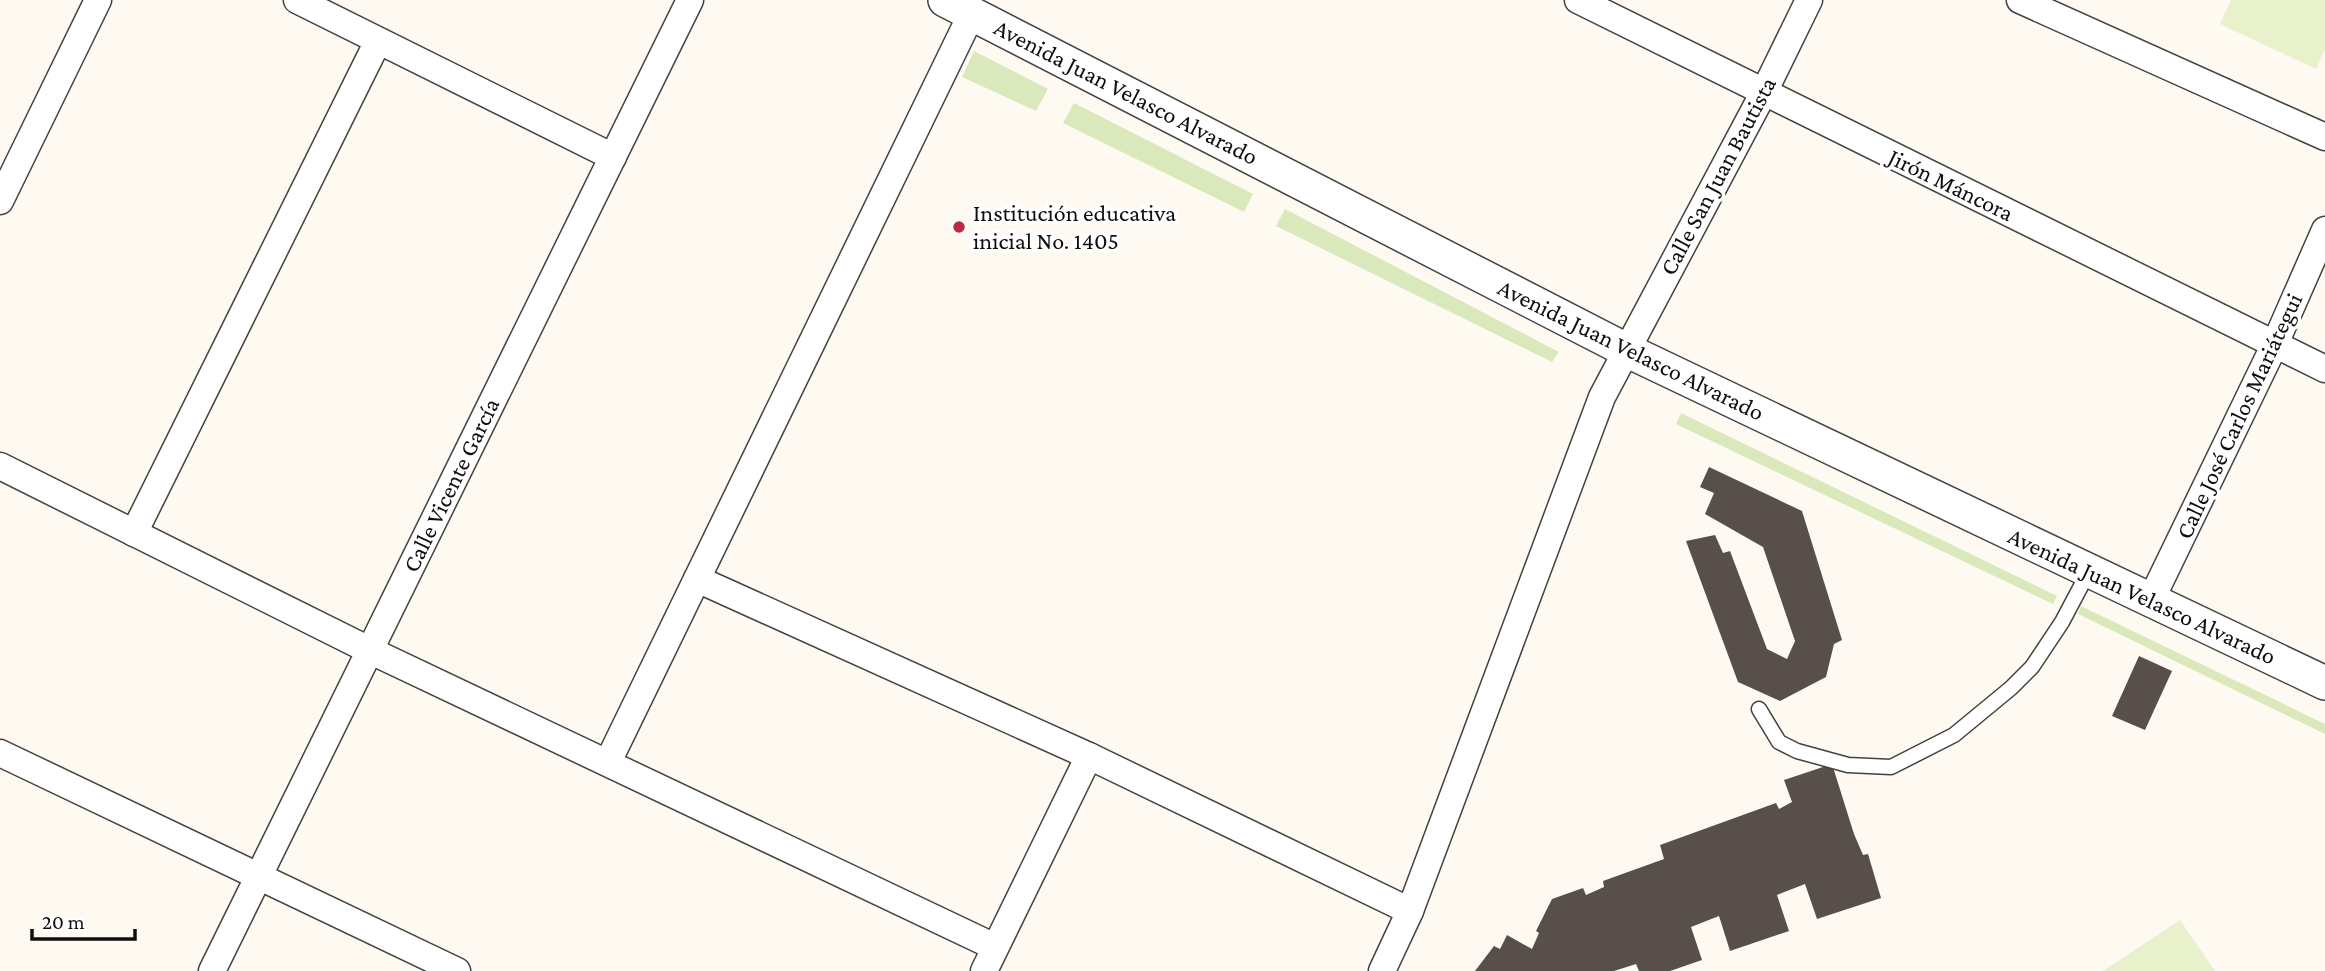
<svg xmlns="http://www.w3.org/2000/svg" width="2325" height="971" font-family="'Crimson Pro',serif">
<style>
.green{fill:#d9e9bb}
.pitch{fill:#e9f1cc}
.building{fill:#584f4b}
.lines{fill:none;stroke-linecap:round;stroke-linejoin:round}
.service-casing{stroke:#424242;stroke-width:17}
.minor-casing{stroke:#424242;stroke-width:29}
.tertiary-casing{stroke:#424242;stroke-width:36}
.service{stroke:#fff;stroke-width:14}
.minor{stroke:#fff;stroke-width:26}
.tertiary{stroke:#fff;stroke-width:33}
.poi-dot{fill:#be2842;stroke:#fff;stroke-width:2.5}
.labels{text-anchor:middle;stroke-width:7;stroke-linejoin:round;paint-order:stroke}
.street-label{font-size:24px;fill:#0f0f0f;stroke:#fff}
.poi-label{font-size:24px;fill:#0f0f0f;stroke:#fff;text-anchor:start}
</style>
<rect width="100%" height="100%" fill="#fffaf1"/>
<g class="green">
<path d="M 974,51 L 1048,89 L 1036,111 L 962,77 Z"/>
<path d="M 1074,103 L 1253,194 L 1244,212 L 1063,123 Z"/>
<path d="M 1285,209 L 1559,352 L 1552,362 L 1276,226 Z"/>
<path d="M 1681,413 L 2057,596 L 2053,604 L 1676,424 Z"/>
<path d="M 2081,606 L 2325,724 L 2325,734 L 2078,614 Z"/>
</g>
<g class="pitch">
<path d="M 2231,0 L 2325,0 L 2325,50 L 2316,69 L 2220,24 Z"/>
<path d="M 2180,920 L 2215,971 L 2103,971 Z"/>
</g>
<g class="building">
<path d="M 1709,467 L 1802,511 L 1842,640 L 1834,644 L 1826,677 L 1780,701 L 1738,682 L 1686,541 L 1715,535 L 1723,553 L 1730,551 L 1767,649 L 1787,659 L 1795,641 L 1763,547 L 1705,514 L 1714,493 L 1700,487 Z"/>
<path d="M 2139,656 L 2172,671 L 2145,730 L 2112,716 Z"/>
<path d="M 1832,764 L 1854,834 L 1863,855 L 1868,854 L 1881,898 L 1817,919 L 1805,884 L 1777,895 L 1789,931 L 1730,951 L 1719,916 L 1691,927 L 1702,960 L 1670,971 L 1639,971 L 1636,964 L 1614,971 L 1475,971 L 1494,946 L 1500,949 L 1507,935 L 1532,949 L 1539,933 L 1536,931 L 1552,899 L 1583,888 L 1586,895 L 1604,887 L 1603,881 L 1664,859 L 1660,845 L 1776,803 L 1779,809 L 1792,802 L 1784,780 Z"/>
</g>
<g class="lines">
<g class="service-casing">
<path id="service" d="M 1759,709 L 1779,742 L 1797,751 L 1848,765 L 1891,767 L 1954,735 L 2011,688 L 2032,667 L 2062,622 L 2089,571"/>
</g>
<g class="minor-casing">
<g id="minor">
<path d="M 297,0 L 613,157"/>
<path d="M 1578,0 L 2325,369"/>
<path d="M 2020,0 L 2325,137"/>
<path d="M 0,201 L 98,0"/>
<path d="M 0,466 L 369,650 L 995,947"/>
<path d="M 134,533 L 378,41"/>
<path d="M 697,579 L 1089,756 L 1410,911"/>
<path d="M 2151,600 L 2274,346 L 2325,230"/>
<path d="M 0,753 L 457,971"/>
<path d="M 608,762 L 972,13"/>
<path d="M 212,971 L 690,0"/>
<path d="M 984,971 L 1089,756"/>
<path d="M 1382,971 L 1410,911 L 1602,397 L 1764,92 L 1809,0"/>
</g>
</g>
<g class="tertiary-casing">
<path id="tertiary" d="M 945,0 L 1626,350 L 2325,683"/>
</g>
<use href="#service" class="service"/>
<use href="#minor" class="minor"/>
<use href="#tertiary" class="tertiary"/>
</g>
<circle class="poi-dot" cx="959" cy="227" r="7"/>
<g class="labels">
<g class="street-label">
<text transform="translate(1126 92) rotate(27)" y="8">Avenida Juan Velasco Alvarado</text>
<text transform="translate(1718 176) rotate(-62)" y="8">Calle San Juan Bautista</text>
<text transform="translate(1951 185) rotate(26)" y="8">Jirón Máncora</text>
<text transform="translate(1631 350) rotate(26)" y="8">Avenida Juan Velasco Alvarado</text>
<text transform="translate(2239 416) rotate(-65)" y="8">Calle José Carlos Mariátegui</text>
<text transform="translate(451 485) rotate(-64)" y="8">Calle Vicente García</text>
<text transform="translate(2142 596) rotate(25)" y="8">Avenida Juan Velasco Alvarado</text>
</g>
<g class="poi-label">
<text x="973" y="221">Institución educativa<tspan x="973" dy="28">inicial No. 1405</tspan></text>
</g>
</g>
<path d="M32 929v10h103v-10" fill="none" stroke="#0f0f0f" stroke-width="3.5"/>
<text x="42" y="929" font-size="21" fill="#0f0f0f" stroke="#ffffff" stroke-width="5" paint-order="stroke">20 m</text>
</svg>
